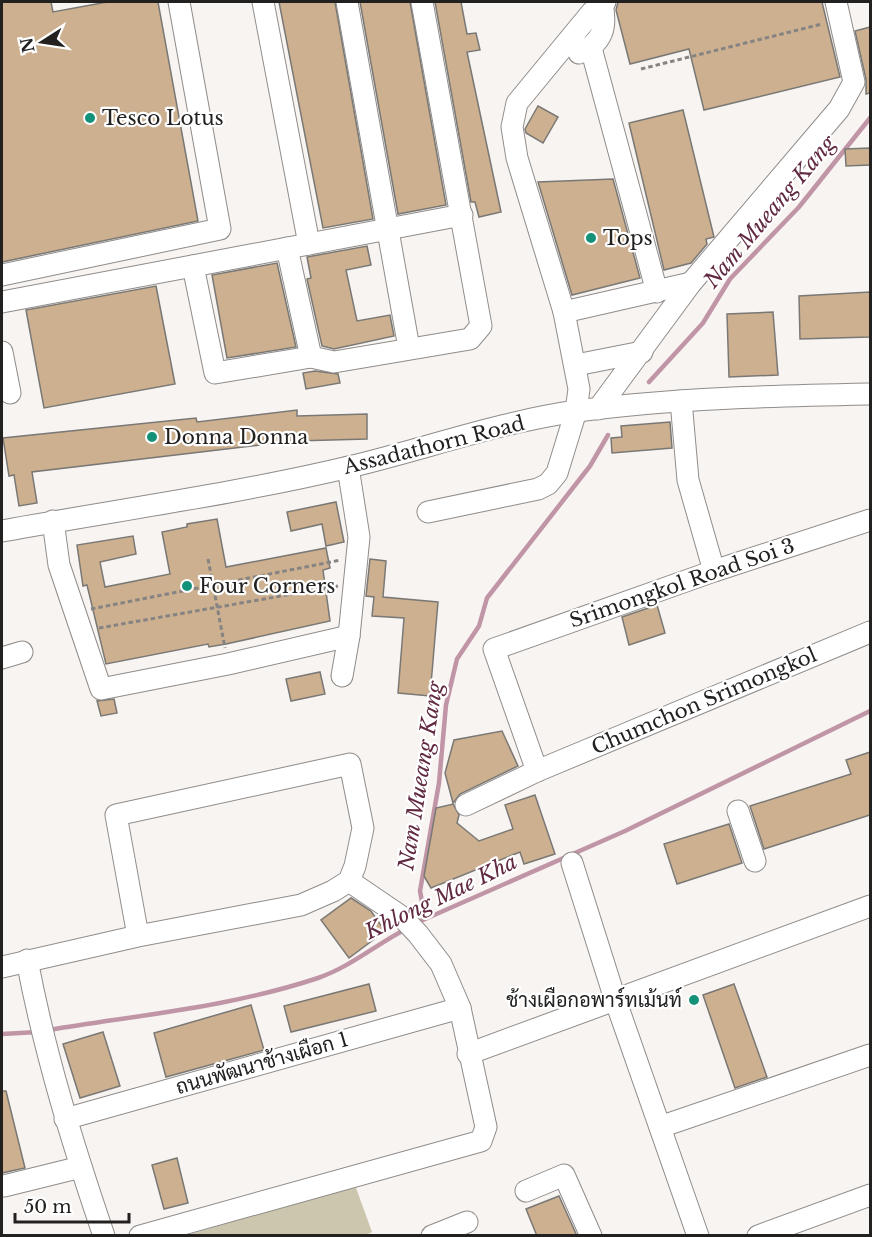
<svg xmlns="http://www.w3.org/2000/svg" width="872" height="1237" font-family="'Libre Baskerville',Sarabun,serif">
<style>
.green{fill:#cbc6ad}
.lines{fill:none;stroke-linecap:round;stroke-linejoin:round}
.stream{stroke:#c095a5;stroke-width:4.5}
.building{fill:#ccb08f;stroke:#7a7875;stroke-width:1.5}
.minor-casing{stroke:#8f8c8a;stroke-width:23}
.path{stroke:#868483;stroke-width:3;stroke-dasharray:4.5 3;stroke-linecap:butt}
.minor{stroke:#fff;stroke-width:21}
.poi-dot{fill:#149279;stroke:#fff;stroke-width:2}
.labels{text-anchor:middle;stroke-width:4.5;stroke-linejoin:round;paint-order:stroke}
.poi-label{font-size:20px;fill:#222120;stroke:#fff;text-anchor:start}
.street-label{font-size:20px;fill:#222120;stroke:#fff}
.water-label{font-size:21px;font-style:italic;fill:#622a42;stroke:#fff}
</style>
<rect width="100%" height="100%" fill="#f8f4f2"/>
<path class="green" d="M 355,1185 L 372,1232 L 364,1236 L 184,1236 Z"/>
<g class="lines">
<g class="stream">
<path d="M 649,382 L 703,323 L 730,279 L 799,207 L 870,118"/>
<path d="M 425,918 L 420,891 L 439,783 L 446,705 L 457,659 L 479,626 L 487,598 L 590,466 L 608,435"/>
<path d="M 416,923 L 625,831 L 870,711"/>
<path d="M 49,1030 C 139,1015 231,1007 318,978 C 350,967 377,944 406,929"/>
<path d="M 2,1034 L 38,1032"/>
</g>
</g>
<g class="building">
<path d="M 2,2 L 51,2 L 53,12 L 107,2 L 158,2 L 198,221 L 2,262 Z"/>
<path d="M 279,2 L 335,2 L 373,219 L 323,228 Z"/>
<path d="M 360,2 L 410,2 L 446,205 L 398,214 Z"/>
<path d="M 435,2 L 461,2 L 467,34 L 476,33 L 480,50 L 467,52 L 501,212 L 479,217 L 475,202 L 471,202 Z"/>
<path d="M 618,2 L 822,2 L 840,77 L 704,110 L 689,49 L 630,64 L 616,10 Z"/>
<path d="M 870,27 L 870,93 L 866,94 L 866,79 L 855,31 Z"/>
<path d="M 538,106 L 558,117 L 543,143 L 526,133 L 525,129 Z"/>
<path d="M 683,110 L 714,237 L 706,239 L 707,244 L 691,263 L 664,270 L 629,123 Z"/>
<path d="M 870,148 L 870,165 L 846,166 L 845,149 Z"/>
<path d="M 613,179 L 640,278 L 572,295 L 538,182 Z"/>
<path d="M 367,246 L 371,265 L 346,270 L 357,321 L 390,315 L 394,336 L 334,349 L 322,346 L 307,279 L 311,278 L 307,257 Z"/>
<path d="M 277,263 L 296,347 L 227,358 L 212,275 Z"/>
<path d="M 156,286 L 175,384 L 44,408 L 26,310 Z"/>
<path d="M 870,292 L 870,337 L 800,339 L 799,296 Z"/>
<path d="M 773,312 L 778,375 L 729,377 L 727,314 Z"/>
<path d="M 315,371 L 338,374 L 340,383 L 306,389 L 303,373 Z"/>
<path d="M 297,410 L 297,416 L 367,414 L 367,439 L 295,441 L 32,472 L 37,503 L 19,506 L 14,475 L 9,476 L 3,438 L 196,418 L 197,422 Z"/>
<path d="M 670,422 L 672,448 L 612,453 L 611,438 L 622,437 L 621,426 Z"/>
<path d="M 336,502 L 344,542 L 326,546 L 322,524 L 291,531 L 287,512 Z"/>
<path d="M 217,519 L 226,567 L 326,548 L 330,568 L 323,570 L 330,621 L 226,644 L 209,647 L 208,644 L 106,664 L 87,585 L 83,586 L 77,545 L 133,536 L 136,554 L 100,562 L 105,587 L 170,574 L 162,532 L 187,527 L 187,524 Z"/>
<path d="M 370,559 L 386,561 L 383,597 L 438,602 L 430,696 L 398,693 L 404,618 L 372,616 L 374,597 L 366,596 Z"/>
<path d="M 657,605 L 665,633 L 629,645 L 622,617 Z"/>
<path d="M 320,672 L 325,694 L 291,701 L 286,679 Z"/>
<path d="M 114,699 L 117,713 L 101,716 L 97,701 Z"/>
<path d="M 502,731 L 518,766 L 460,794 L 453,803 L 445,773 L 454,740 Z"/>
<path d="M 870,752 L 870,815 L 764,849 L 750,806 L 851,774 L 846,760 Z"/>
<path d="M 535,795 L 555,854 L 524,864 L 520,852 L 431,888 L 424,876 L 436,808 L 453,804 L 459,815 L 457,823 L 479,841 L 513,829 L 505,805 Z"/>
<path d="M 729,824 L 742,863 L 677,884 L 664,844 Z"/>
<path d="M 351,898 L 371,911 L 385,931 L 349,958 L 321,920 Z"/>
<path d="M 369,984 L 376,1011 L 291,1032 L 284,1006 Z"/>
<path d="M 734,984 L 767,1077 L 735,1088 L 703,995 Z"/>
<path d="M 251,1005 L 264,1050 L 166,1077 L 154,1033 Z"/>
<path d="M 103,1032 L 120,1086 L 80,1098 L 63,1044 Z"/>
<path d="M 2,1091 L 6,1091 L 25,1168 L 2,1173 Z"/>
<path d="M 177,1158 L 188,1203 L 164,1209 L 152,1165 Z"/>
<path d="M 559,1196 L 577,1236 L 537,1236 L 526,1209 Z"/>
</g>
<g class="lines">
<g class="minor-casing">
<g id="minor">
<path d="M 263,2 L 309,244"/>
<path d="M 347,2 L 409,348"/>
<path d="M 605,2 L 592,12 L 517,103 L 512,127 L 517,158 L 564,312 L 691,283"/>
<path d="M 591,48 L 657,292"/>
<path d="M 579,53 C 603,43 607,27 602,4"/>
<path d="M 287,248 L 311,357"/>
<path d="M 193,266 L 215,373 L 311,357 L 334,362 L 470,339 L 481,326 L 422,2"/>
<path d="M 2,275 L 220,229 L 179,2"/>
<path d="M 2,302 L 462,215"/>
<path d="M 2,352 L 10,393"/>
<path d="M 576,365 L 642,352"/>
<path d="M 681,401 L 688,480 L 714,571"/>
<path d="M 598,409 L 691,283 L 839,109 L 854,82 L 836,2"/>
<path d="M 428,512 L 538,489 L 548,484 L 557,473 L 576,411 L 579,389 L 564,312"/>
<path d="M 53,521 L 59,565 L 101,689 L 228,664 L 349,636 L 359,537 L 348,467"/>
<path d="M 2,531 C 117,510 235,494 349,467 C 425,449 499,422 577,411 C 674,398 773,396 870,394"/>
<path d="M 2,658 L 22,652"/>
<path d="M 342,676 L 349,636"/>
<path d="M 537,771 L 494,649 L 714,571 L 870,520"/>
<path d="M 466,805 L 537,771 L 870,632"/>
<path d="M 738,811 L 755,861"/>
<path d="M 572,863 L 615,999 L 698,1236"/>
<path d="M 27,960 C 45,1055 73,1145 104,1236"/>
<path d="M 2,967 L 138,936 L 301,905 L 333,891 L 349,881 L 355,866 L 363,828 L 350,764 L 116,815 L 138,936"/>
<path d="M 468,1054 L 870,906"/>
<path d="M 65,1119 L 460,1008"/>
<path d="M 660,1127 L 870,1055"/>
<path d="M 4,1186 L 81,1167"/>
<path d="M 526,1191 L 564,1175 L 591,1236"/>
<path d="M 140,1236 L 481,1141 L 486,1127 L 460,1008 L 441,964 L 418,934 L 402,917 L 349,881"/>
<path d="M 432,1236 L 467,1222"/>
<path d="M 758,1236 L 870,1195"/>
</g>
</g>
<g class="path">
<path d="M 641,69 L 822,24"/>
<path d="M 208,559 L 225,648"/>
<path d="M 91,609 L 341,560"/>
<path d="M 99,628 L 338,586"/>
</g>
<use href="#minor" class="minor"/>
</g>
<g class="poi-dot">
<circle cx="90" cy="118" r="6"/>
<circle cx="591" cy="238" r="6"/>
<circle cx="152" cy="437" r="6"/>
<circle cx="187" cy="586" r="6"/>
<circle cx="694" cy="1000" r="6"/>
</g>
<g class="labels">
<g class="poi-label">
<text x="102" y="125">Tesco Lotus</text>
<text x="603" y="245">Tops</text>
<text x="164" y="444">Donna Donna</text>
<text x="199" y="593">Four Corners</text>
<text x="682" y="1007" text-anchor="end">ช้างเผือกอพาร์ทเม้นท์</text>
</g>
<g class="street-label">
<text transform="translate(434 445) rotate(-14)" y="7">Assadathorn Road</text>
<text transform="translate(682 583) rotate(-19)" y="7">Srimongkol Road Soi 3</text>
<text transform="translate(704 701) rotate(-23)" y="7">Chumchon Srimongkol</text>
<text transform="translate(262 1063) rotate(-16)" y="7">ถนนพัฒนาช้างเผือก 1</text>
</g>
<g class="water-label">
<text transform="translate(770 212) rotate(-50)" y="7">Nam Mueang Kang</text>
<text transform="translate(421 776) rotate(-81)" y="7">Nam Mueang Kang</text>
<text transform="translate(441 897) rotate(-26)" y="7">Khlong Mae Kha</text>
</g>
</g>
<rect width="872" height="1237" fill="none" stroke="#222120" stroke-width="6"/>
<g transform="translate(42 42) rotate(258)" stroke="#ffffff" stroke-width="4.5" paint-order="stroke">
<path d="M0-4.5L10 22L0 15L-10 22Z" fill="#222120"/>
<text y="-9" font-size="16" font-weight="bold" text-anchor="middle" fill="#222120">N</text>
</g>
<path d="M15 1213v9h114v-9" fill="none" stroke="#222120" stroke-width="3"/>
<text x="24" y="1213" font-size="18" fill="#222120" stroke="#ffffff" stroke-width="4.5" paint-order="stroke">50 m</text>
</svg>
